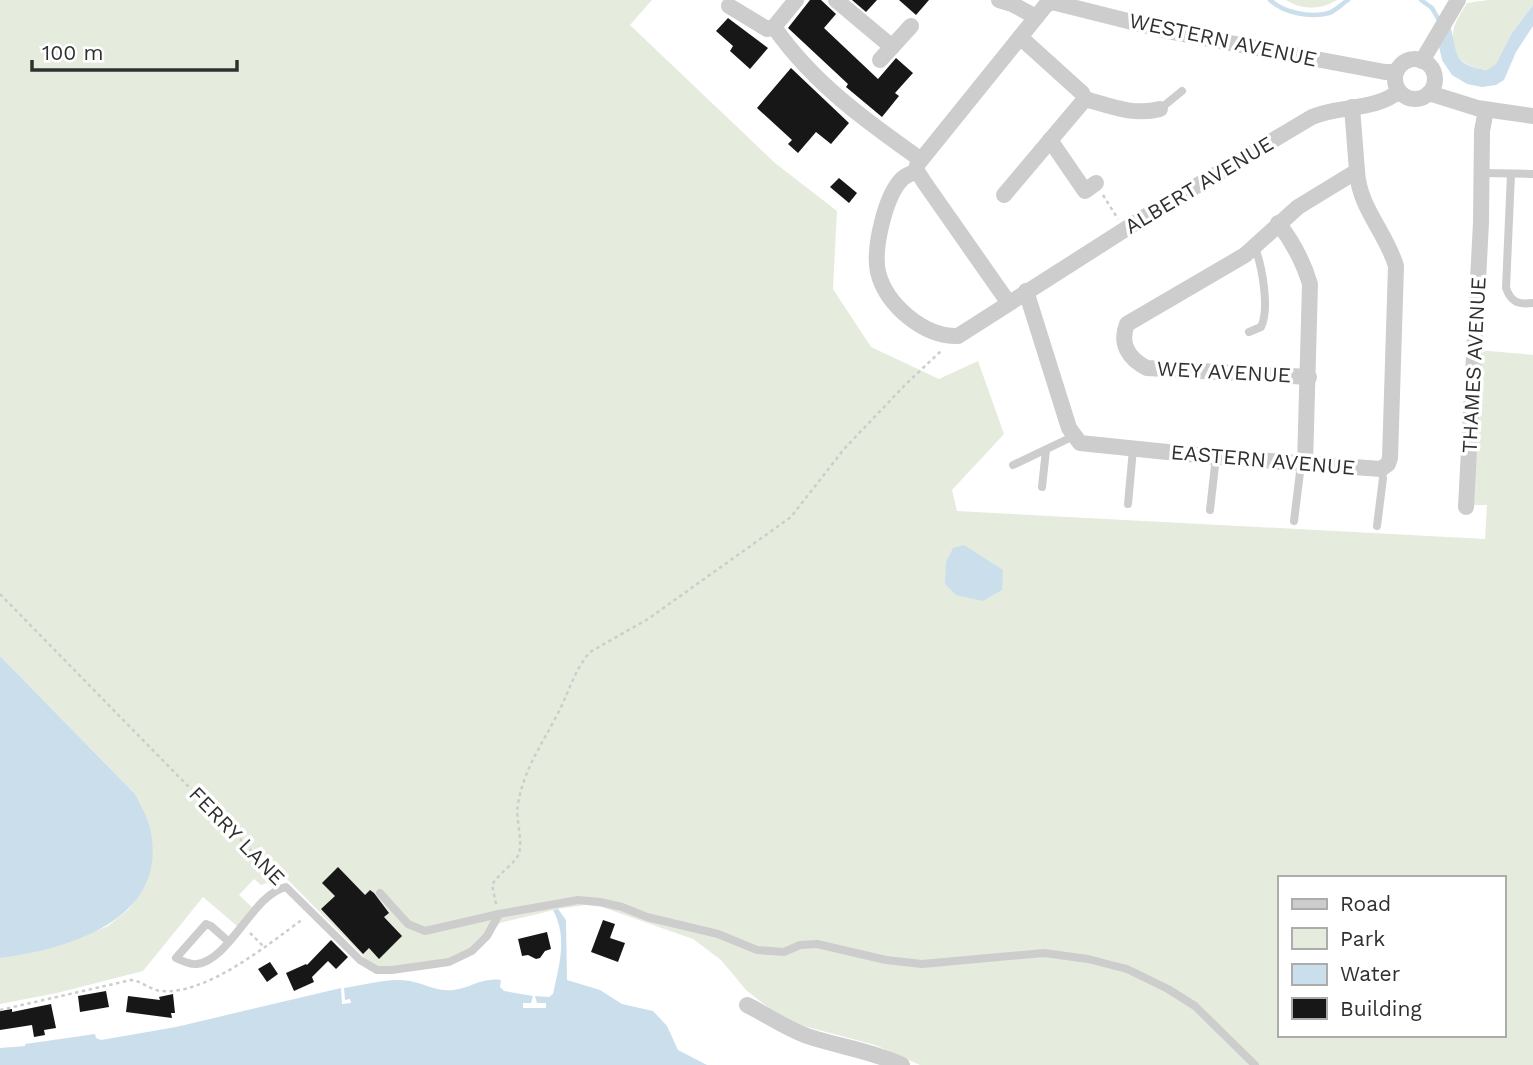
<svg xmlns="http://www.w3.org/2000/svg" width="1533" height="1065" font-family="'Work Sans',sans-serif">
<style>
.green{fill:#e5ecde;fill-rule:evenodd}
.water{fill:#cbdeec}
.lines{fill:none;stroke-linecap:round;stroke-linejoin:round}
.stream{stroke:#cbdeec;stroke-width:4.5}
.building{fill:#171717}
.path{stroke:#cdcdcd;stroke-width:2.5;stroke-dasharray:3.5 3.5;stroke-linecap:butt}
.service{stroke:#cdcdcd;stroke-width:8}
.minor{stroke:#cdcdcd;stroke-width:16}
.labels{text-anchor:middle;stroke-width:7;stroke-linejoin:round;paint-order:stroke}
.street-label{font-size:21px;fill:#303030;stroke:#fff}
</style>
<rect width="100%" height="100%" fill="#fff"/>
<g class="green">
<path d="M 0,0 L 652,0 L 630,25 L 775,163 L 837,211 L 833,289 L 871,347 L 939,379 L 978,361 L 1004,434 L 952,490 L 957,511 L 1485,539 L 1487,505 L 1470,505 L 1478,350 L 1533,355 L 1533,1065 L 920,1065 L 875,1045 L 785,1021 L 746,990 L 721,960 L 693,939 L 602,907 L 585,905 L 558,909 L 500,923 L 472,951 L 449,962 L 377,970 L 285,877 L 261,885 L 254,879 L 239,895 L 252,907 L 237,926 L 203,897 L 143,971 L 57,993 L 0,1004 L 0,958 L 30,952 L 82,937 L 108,926 L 129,909 L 144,887 L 152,860 L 135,794 L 0,656 ZM 1279,878 L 1503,878 L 1503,1035 L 1279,1035 Z"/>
<path d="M 1286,0 L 1337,0 C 1321,10 1301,10 1286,0 Z"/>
<path d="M 1488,0 L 1533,0 L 1533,5 L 1512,33 L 1496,65 L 1487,70 C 1466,67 1451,59 1453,34 C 1453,24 1462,11 1467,3 Z"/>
</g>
<g class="water">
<path d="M 1533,5 L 1533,26 L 1516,52 L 1504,80 L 1496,85 L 1482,87 L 1467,84 L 1452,75 L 1442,60 L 1438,42 L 1449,22 C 1459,52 1449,64 1487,70 L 1496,64 L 1512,33 Z"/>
<path d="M 964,545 L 1003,570 L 1002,590 L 983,601 L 956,595 L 945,584 L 946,562 L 953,548 Z"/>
<path d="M 0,656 L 135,794 C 141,806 149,819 151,833 C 167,921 67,949 0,958 Z"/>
<path d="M 558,909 L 566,920 L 567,980 L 600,990 L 622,1004 L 653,1011 L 667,1026 L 678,1050 L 707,1065 L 0,1065 L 0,1048 L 25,1046 L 25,1044 L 95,1034 L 96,1038 L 101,1040 L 176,1027 L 341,988 L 342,1004 L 351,1003 L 350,999 L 345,1000 L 344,988 C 364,985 390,977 410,981 C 425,984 438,992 453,990 C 471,988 482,977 501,980 L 500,987 L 504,991 L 533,996 L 531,1003 L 523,1003 L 523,1008 L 546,1008 L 546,1003 L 537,1003 L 535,996 L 549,997 L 553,994 C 559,965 568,938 553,910 Z"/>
</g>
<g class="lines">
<g class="stream">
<path d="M 1270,0 C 1284,13 1310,18 1329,13 C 1335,11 1342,4 1348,0"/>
<path d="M 1421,0 L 1432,8 L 1440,22"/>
</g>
</g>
<g class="building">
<path d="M 810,0 L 821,0 L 836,14 L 824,28 L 878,79 L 896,58 L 913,73 L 895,93 L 899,96 L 882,117 L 846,87 L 848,84 L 788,28 Z"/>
<path d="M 852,0 L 877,0 L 866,12 Z"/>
<path d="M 899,0 L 929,0 L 916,15 Z"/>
<path d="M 728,18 L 768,48 L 750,69 L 730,51 L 733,46 L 716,31 Z"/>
<path d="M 791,68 L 849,123 L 831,144 L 816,132 L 798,153 L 788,144 L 792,140 L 757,108 Z"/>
<path d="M 839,178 L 857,193 L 849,203 L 830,187 Z"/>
<path d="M 338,867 L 365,895 L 370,890 L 374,893 L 389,913 L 384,917 L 402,936 L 379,959 L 369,948 L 363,954 L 321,909 L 335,896 L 322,883 Z"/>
<path d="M 603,920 L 615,924 L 610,938 L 625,943 L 618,962 L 591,952 Z"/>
<path d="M 547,932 L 551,949 L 545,951 L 540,958 L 536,959 L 528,955 L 522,956 L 518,939 Z"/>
<path d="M 331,940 L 348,957 L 336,969 L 328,961 L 312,977 L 314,982 L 294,991 L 286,973 L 306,964 L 307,965 Z"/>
<path d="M 270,962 L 278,974 L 267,982 L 258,969 Z"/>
<path d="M 106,991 L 109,1007 L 80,1012 L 78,996 Z"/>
<path d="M 173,994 L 175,1013 L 171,1013 L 172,1018 L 126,1012 L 128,996 L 160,1000 L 159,997 Z"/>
<path d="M 51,1004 L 56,1028 L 44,1030 L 45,1035 L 34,1037 L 32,1025 L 0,1030 L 0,1011 L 12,1009 L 12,1012 Z"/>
</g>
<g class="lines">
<g class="path">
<path d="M 1103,195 L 1118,219"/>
<path d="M 0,594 L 279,879"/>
<path d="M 496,904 L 492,885 C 498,874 517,862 519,853 C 523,838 515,819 518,804 C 524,769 541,746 557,715 C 568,695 574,670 590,652 L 648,619 L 791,517 L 844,449 L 906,384 L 942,350"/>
<path d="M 250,933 L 264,947"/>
<path d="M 0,1010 L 131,980 C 142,981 150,990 161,991 C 207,995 267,945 303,919"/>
</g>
<g class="service">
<path d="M 1160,109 L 1182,91"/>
<path d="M 1482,173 L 1533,174"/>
<path d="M 1511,174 L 1506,288 C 1511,302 1518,305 1533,303"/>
<path d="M 1249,332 L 1261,327 C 1270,309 1262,266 1255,248"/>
<path d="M 1013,465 L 1074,436"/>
<path d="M 1042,487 L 1046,450"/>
<path d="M 1128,504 L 1133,449"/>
<path d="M 1210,510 L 1216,457"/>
<path d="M 1294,521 L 1301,464"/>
<path d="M 1377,526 L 1383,478 L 1381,469"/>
<path d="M 380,893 L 408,924 L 425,931 L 499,914 L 578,900 L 600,902 L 622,907 L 647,917 L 718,934 L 757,950 L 784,952 L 800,945 L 817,944 L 886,960 L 922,964 L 1044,953 L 1088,959 L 1127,969 L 1168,989 L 1195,1006 L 1255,1065"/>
<path d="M 228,941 L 211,926 L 206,924 L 176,958 C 182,961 190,965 197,964 C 230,960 253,894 286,887 L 360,960 L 377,970 L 392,970 L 449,962 L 472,951 L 487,936 L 499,914"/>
</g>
<g class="minor">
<path d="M 836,0 L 892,47"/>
<path d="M 999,0 L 1012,4 L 1036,17"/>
<path d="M 729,6 L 767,29 L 774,27 L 796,0"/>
<path d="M 774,27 C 812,82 866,121 920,159"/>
<circle cx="1415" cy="79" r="20"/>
<path d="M 880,60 L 911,26"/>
<path d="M 1422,61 L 1458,0"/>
<path d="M 1429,93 L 1477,108 L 1533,116"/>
<path d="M 1085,99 C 1110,106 1134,116 1160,109"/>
<path d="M 1050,140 L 1085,191 L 1096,183"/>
<path d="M 917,171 C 912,173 906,175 902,179 C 885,196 873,249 878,272 C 886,305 924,337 958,336 L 1146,216 L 1312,117 C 1339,105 1376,111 1399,91"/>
<path d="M 1004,195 L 1085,99 L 1082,93 L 1020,37"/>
<path d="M 1278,223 C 1293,242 1303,261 1310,284 L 1305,464"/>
<path d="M 1026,291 L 1069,428 L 1080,443 L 1216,457 L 1381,469 L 1388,464 L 1390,458 L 1396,266 C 1386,232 1359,208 1357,171"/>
<path d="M 1008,302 L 924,182 L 917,171 L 917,165 L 1046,5 L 1052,2 L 1172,32 L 1385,72 L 1396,72"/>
<path d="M 1309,377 L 1147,368 C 1129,359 1119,344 1127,324 L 1245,255 L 1298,207 L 1357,171 L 1352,107"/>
<path d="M 1466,507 L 1481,223 L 1482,131 L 1486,110"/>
<path d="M 747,1005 C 767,1015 785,1028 807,1036 C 840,1047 869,1050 902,1065"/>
</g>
</g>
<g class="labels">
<g class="street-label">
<text transform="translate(1223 40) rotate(12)" y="7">WESTERN AVENUE</text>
<text transform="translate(1199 185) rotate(-31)" y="7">ALBERT AVENUE</text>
<text transform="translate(1474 365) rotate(-87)" y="7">THAMES AVENUE</text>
<text transform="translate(1224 372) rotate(3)" y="7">WEY AVENUE</text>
<text transform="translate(1263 460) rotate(5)" y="7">EASTERN AVENUE</text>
<text transform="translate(237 836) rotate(46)" y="7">FERRY LANE</text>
</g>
</g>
<rect x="1278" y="876" width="228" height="161" fill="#ffffff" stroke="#acacac" stroke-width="2"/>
<rect x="1292" y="899" width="35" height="10" fill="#cdcdcd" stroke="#acacac" stroke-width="2"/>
<text x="1340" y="911" font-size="21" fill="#303030">Road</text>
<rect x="1292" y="928" width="35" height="21" fill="#e5ecde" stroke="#acacac" stroke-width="2"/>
<text x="1340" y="946" font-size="21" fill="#303030">Park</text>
<rect x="1292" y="964" width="35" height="21" fill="#cbdeec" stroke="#acacac" stroke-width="2"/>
<text x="1340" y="981" font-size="21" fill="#303030">Water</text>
<rect x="1292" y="998" width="35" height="21" fill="#171717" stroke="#acacac" stroke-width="2"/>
<text x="1340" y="1016" font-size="21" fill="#303030">Building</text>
<path d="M32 60v10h205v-10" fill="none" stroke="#303030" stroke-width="3.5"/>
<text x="42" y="60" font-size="21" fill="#303030" stroke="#ffffff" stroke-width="5" paint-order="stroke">100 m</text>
</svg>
